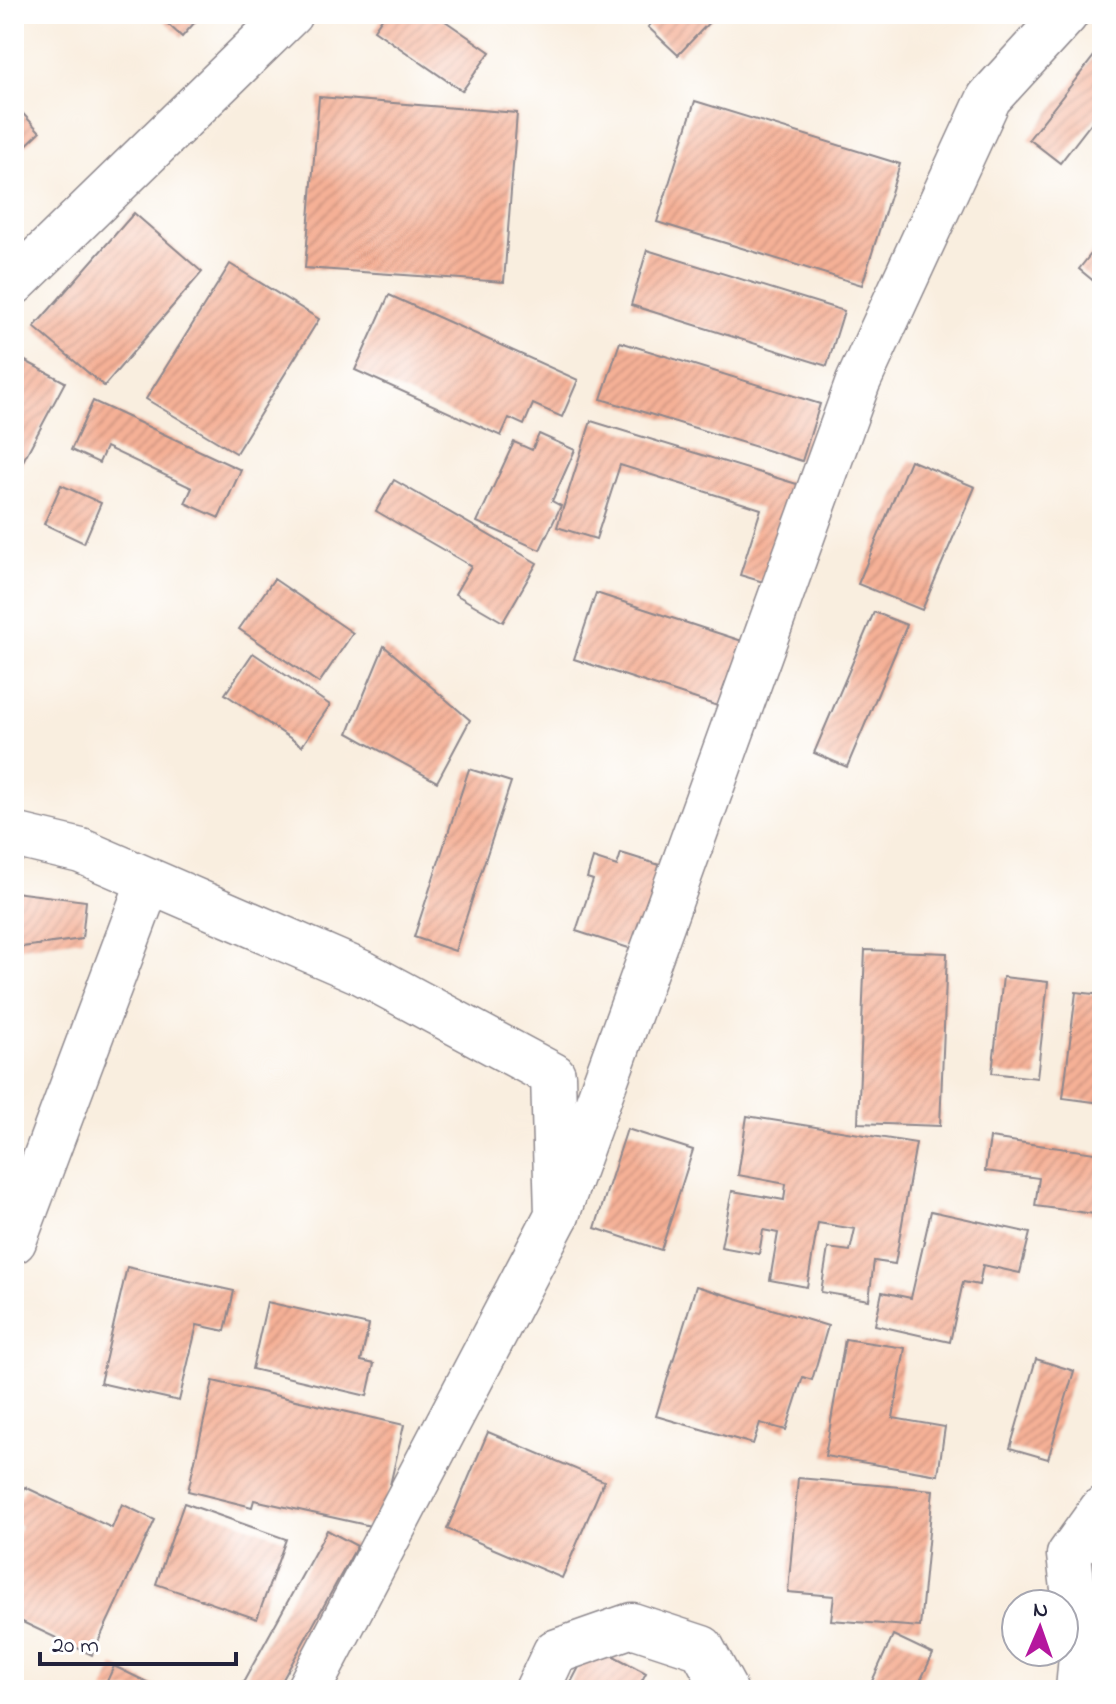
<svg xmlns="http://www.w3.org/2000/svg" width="1116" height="1704" font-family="'Indie Flower',sans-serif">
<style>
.building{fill:url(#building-hatch)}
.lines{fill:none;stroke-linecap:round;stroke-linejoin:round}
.street-casing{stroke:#8e888d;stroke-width:47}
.street{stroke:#fff;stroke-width:44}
</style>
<defs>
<pattern id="building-hatch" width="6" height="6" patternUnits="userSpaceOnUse" patternTransform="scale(2)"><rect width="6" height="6" fill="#f5b096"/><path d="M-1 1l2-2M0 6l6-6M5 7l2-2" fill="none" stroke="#d29782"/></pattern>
</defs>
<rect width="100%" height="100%" fill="#fff"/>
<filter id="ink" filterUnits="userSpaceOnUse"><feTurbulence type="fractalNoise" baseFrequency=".0125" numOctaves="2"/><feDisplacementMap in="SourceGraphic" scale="16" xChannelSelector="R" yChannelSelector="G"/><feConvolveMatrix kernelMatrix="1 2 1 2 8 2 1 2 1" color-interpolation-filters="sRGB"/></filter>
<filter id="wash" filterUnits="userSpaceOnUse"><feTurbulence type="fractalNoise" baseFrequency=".006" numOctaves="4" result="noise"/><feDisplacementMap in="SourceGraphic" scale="32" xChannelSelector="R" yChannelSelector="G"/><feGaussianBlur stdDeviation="1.8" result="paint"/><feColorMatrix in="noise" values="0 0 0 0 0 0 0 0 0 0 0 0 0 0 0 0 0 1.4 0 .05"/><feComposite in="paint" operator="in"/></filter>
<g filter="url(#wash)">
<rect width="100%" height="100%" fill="#f9eedf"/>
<g id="blocks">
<g class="building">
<path d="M 157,14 L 202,14 L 182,37 Z"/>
<path d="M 385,14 L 435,14 L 490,52 L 462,91 L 374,30 Z"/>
<path d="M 660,14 L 717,14 L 678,55 L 648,27 Z"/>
<path d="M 1102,46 L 1102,109 L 1060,163 L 1029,139 Z"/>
<path d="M 319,97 L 517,113 L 504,282 L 305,268 Z"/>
<path d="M 695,101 L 900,164 L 862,285 L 657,222 Z"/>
<path d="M 14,104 L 40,132 L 14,157 Z"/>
<path d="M 134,213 L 202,272 L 104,386 L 34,327 Z"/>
<path d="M 1102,240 L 1102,288 L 1079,269 Z"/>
<path d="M 647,250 L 844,311 L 827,366 L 631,305 Z"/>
<path d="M 230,264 L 319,319 L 236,453 L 146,399 Z"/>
<path d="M 389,295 L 578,380 L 562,417 L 533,404 L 524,425 L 509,418 L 501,436 L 355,370 Z"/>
<path d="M 620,342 L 820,404 L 802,461 L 601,399 Z"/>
<path d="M 14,355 L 65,382 L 14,478 Z"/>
<path d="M 93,401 L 241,470 L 219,518 L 185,503 L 192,488 L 106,447 L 99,463 L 71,450 Z"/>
<path d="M 591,421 L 800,485 L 770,584 L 740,575 L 761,509 L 620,465 L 596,539 L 557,527 Z"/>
<path d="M 539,434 L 575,450 L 552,501 L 561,506 L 540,550 L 477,522 L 514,442 L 532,450 Z"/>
<path d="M 910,460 L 975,487 L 922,610 L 858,584 Z"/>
<path d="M 394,480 L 537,563 L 503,622 L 455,594 L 471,566 L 376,511 Z"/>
<path d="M 61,485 L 101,503 L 84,543 L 44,524 Z"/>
<path d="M 274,579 L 353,633 L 319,683 L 239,629 Z"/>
<path d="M 596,593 L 754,645 L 733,711 L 574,659 Z"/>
<path d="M 874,612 L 907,625 L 847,767 L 814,753 Z"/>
<path d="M 384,646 L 470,720 L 437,782 L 348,733 Z"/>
<path d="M 253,653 L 330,705 L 302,746 L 225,694 Z"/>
<path d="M 469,769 L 511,782 L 455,951 L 414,937 Z"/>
<path d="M 621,853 L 666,867 L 638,951 L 576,931 L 593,880 L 587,878 L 593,858 L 617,866 Z"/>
<path d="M 14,892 L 86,901 L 82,939 L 14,948 Z"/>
<path d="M 865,950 L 947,953 L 940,1126 L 858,1123 Z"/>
<path d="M 1003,977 L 1048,982 L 1037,1078 L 992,1073 Z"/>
<path d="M 1076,992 L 1102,995 L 1102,1103 L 1063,1098 Z"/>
<path d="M 747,1116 L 916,1143 L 895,1264 L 874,1261 L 869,1300 L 821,1292 L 828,1248 L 850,1251 L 855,1229 L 818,1223 L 807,1287 L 770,1280 L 778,1233 L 763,1230 L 759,1254 L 721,1247 L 732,1191 L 784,1200 L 786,1184 L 738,1175 Z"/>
<path d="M 627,1129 L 693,1150 L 661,1250 L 595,1228 Z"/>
<path d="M 990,1138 L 1102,1154 L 1102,1215 L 1035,1206 L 1039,1178 L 985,1171 Z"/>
<path d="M 931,1211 L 1030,1233 L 1020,1273 L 983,1265 L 979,1285 L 963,1282 L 950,1342 L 875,1325 L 882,1292 L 911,1298 Z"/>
<path d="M 127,1267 L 234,1291 L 225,1331 L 197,1325 L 179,1401 L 100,1383 Z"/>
<path d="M 696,1286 L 828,1326 L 812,1380 L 803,1377 L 786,1430 L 760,1423 L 753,1444 L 656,1416 Z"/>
<path d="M 267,1302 L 369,1325 L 361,1361 L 374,1364 L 367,1396 L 252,1369 Z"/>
<path d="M 845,1339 L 905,1348 L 893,1418 L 945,1427 L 938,1475 L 825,1456 Z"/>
<path d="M 1036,1359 L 1074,1371 L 1048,1459 L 1010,1448 Z"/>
<path d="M 213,1381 L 404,1425 L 380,1528 L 254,1500 L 252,1507 L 188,1491 Z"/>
<path d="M 488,1432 L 604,1481 L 562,1578 L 447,1529 Z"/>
<path d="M 798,1478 L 933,1490 L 920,1627 L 831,1620 L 834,1596 L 788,1592 Z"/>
<path d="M 25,1487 L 112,1528 L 122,1504 L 155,1520 L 92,1655 L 14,1618 L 14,1541 L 21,1526 L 14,1522 L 14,1511 Z"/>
<path d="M 184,1503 L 286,1539 L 257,1619 L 156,1584 Z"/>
<path d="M 327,1530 L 357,1546 L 277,1690 L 239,1690 Z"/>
<path d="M 893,1635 L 933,1654 L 916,1690 L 868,1690 Z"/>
<path d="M 591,1644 L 646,1673 L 637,1690 L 567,1690 Z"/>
<path d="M 114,1666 L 163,1690 L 103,1690 Z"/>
</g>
</g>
</g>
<g filter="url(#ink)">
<use href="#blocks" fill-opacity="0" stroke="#8e888d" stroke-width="2"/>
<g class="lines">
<g class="street-casing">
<g id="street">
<path d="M 14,283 L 290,14"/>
<path d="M 14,835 L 81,851 L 363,973 L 553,1075 L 557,1215 L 308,1690"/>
<path d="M 557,1215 L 858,382 L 989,98 L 1066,14"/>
<path d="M 14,1241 L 149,881"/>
<path d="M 537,1690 L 555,1652 L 632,1625 L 702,1648 L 725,1690"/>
<path d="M 1078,1690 L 1081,1656 L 1069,1555 L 1102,1509"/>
</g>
</g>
<use href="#street" class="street"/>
</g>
</g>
<rect width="1116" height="1704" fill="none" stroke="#fff" stroke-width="48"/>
<g transform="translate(1040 1628) rotate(2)"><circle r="38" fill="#ffffff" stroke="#a7a7b1" stroke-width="2"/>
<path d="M0-6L14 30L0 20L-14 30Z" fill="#b5179e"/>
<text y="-12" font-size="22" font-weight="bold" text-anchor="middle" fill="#22223b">N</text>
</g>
<path d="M40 1652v12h196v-12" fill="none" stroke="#22223b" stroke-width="4"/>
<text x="52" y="1652" font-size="24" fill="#22223b" stroke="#ffffff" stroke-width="6" paint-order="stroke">20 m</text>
</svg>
